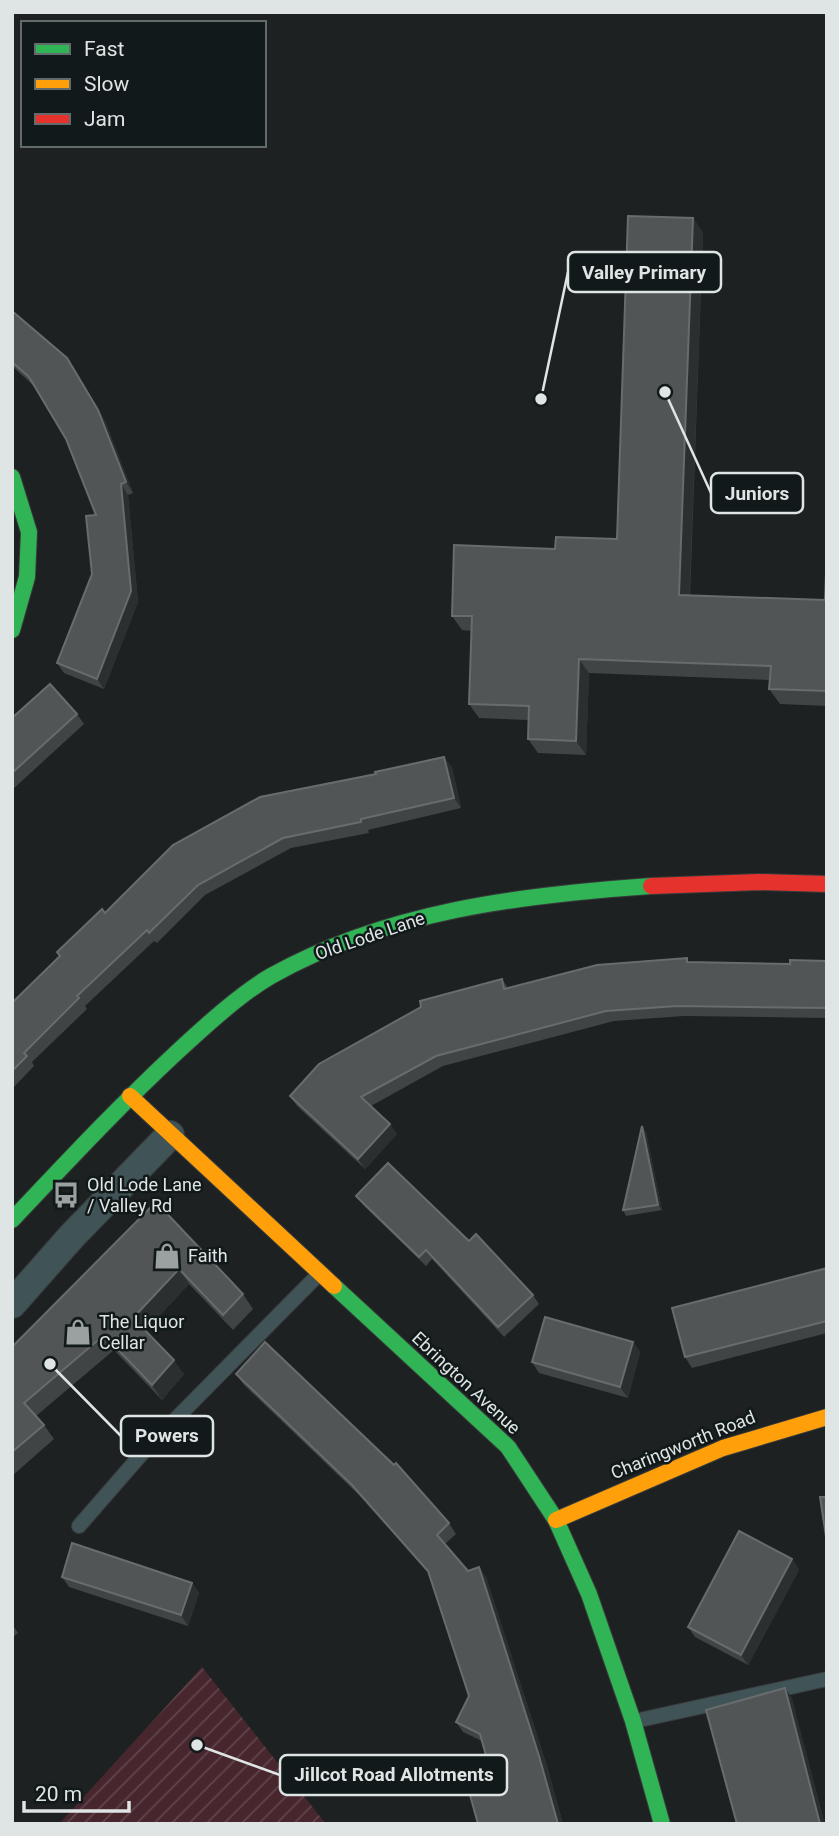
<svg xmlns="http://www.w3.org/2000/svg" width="839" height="1836" font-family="Roboto,sans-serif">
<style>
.garden{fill:url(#garden-furrows)}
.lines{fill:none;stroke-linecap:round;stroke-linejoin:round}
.lane-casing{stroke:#393b3b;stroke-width:16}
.street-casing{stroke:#393b3b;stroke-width:30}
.fast-casing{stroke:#393b3b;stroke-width:18}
.slow-casing{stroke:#393b3b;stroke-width:18}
.jam-casing{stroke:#393b3b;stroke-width:18}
.lane{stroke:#405356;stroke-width:14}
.street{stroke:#405356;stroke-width:28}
.fast{stroke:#30b455;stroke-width:16}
.slow{stroke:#ff9f0a;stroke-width:16}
.jam{stroke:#e5322d;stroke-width:16}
.wall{fill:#414445}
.shaded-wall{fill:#2b2f2f}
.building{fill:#525556;stroke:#686c6c;stroke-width:2}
.labels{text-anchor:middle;stroke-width:5;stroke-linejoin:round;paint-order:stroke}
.street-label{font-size:18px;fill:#dfe4e4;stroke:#11191a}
.poi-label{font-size:18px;fill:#dfe4e4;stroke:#11191a;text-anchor:start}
.leader{fill:none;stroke:#dfe4e4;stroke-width:2.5}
.callout-dot{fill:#dfe4e4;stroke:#11191a;stroke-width:2.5}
.callout{fill:#11191a;stroke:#dfe4e4;stroke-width:2.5}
.callout-label{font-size:19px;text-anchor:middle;font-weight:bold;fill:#dfe4e4}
</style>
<defs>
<pattern id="garden-furrows" width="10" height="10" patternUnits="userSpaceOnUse" patternTransform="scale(1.75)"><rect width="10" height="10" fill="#47262e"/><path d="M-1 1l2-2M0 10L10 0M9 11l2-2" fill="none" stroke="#61454c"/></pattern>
</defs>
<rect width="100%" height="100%" fill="#1d2121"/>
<path class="garden" d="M 202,1667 L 326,1824 L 59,1824 Z"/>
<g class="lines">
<g class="lane-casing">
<g id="lane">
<path d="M 79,1526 L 146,1449 L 319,1274"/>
<path d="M 635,1721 L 827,1679"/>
</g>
</g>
<g class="street-casing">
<path id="street" d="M 12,1304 L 72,1236 L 170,1135"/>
</g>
<g class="fast-casing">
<g id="fast">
<path d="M 12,477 L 29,532 L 27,577 L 12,630"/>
<path d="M 12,1220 C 66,1163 119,1106 176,1053 C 203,1028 240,994 271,976 C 387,911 521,895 651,886"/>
<path d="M 334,1286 L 508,1447 L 556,1520 L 589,1594 L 633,1721 L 662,1824"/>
</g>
</g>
<g class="slow-casing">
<g id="slow">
<path d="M 130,1096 L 334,1286"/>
<path d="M 556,1520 L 723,1448 L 827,1417"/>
</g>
</g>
<g class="jam-casing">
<path id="jam" d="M 651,886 L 759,882 L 827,884"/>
</g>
<use href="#lane" class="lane"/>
<use href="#street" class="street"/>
<use href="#fast" class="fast"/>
<use href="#slow" class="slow"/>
<use href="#jam" class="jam"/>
</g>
<g class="wall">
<path d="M 693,218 L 703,233 L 690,595 L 825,600 L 827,546 L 827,706 L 780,704 L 769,689 L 770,680 L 589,673 L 586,755 L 538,753 L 528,739 L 528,720 L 479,718 L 469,704 L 472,631 L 462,630 L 452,616 L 555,549 L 617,539 Z"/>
<path d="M 12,311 L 74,369 L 105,421 L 133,493 L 128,495 L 138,602 L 104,689 L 64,673 L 57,663 L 92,574 L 96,515 L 66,439 L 34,386 L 12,366 Z"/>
<path d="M 77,714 L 84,724 L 12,790 L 12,718 Z"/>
<path d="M 452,767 L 461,808 L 368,830 L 369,833 L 291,848 L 205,895 L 157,943 L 154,941 L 85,1006 L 87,1009 L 32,1062 L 34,1066 L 12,1089 L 12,1003 L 59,956 L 57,952 L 105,913 Z"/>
<path d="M 827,961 L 827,1018 L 684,1016 L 614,1021 L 443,1066 L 371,1106 L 390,1124 L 397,1134 L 365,1169 L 297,1106 L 290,1096 L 502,979 L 508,988 L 690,962 L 790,964 Z"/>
<path d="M 646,1132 L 662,1210 L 626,1216 L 623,1210 Z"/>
<path d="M 356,1196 L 469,1241 L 533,1295 L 539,1304 L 504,1337 L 432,1259 L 426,1266 L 363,1205 Z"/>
<path d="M 156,1202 L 243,1294 L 253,1309 L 233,1330 L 189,1284 L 145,1331 L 184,1374 L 162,1400 L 114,1350 L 36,1416 L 44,1425 L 54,1439 L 12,1476 L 12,1347 Z"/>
<path d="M 827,1268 L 827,1333 L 692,1368 L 685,1357 Z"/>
<path d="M 633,1342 L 640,1352 L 628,1398 L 539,1373 L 532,1362 Z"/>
<path d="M 236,1374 L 449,1523 L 456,1534 L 445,1544 L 468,1571 L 486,1577 L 547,1766 L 563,1824 L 478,1824 L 492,1777 L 482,1741 L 463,1732 L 456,1722 L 469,1696 L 430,1575 L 359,1495 L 243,1384 Z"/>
<path d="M 792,1559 L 799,1570 L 748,1665 L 695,1637 L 688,1627 Z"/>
<path d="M 62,1577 L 192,1583 L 199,1593 L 188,1626 L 69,1587 Z"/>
<path d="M 12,1624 L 18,1633 L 12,1638 Z"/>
</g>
<g class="shaded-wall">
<path d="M 693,218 L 703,233 L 689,609 L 679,595 Z"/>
<path d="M 67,358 L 105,421 L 133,493 L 126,482 Z"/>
<path d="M 121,484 L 128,495 L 138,602 L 104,689 L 97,679 Z"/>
<path d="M 579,659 L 589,673 L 586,755 L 576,741 Z"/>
<path d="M 444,757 L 452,767 L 461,808 L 454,798 Z"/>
<path d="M 390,1124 L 397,1134 L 365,1169 L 358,1159 Z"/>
<path d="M 642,1126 L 646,1132 L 662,1210 L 658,1205 Z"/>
<path d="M 179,1269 L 189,1284 L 143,1333 L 133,1318 Z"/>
<path d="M 633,1342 L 640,1352 L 628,1398 L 620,1387 Z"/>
<path d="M 174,1360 L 184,1374 L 162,1400 L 152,1385 Z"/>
<path d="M 792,1559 L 799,1570 L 748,1665 L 741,1655 Z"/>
<path d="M 479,1567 L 486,1577 L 547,1766 L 563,1824 L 558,1824 Z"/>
<path d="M 192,1583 L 199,1593 L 188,1626 L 181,1615 Z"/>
<path d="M 785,1688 L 792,1698 L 825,1824 L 820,1824 Z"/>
</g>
<g class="building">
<path d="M 628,216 L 693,218 L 679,595 L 825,600 L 827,546 L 827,691 L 769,689 L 771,666 L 579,659 L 576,741 L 528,739 L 529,706 L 469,704 L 472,616 L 452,616 L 454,545 L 555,549 L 556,537 L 617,539 Z"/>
<path d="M 12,311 L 67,358 L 98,410 L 126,482 L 121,484 L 131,591 L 97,679 L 57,663 L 92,574 L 86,516 L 96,515 L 66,439 L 29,377 L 12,362 Z"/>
<path d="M 50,684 L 77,714 L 12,773 L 12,718 Z"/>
<path d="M 444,757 L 454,798 L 361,819 L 361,822 L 283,838 L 198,885 L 149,933 L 147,930 L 77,996 L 79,998 L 24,1053 L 27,1056 L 12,1071 L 12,1003 L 60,956 L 57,952 L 102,909 L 105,913 L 173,845 L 260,797 L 376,774 L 375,772 Z"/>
<path d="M 687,958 L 687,962 L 790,964 L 790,960 L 827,961 L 827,1008 L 677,1006 L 606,1011 L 436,1056 L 361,1097 L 390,1124 L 358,1159 L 290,1096 L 319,1064 L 421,1007 L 420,1001 L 502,979 L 504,989 L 597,965 Z"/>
<path d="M 642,1126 L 658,1205 L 623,1210 Z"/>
<path d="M 388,1163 L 469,1241 L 476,1234 L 533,1295 L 498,1327 L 426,1250 L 419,1257 L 356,1196 Z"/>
<path d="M 156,1202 L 243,1294 L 223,1315 L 179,1269 L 133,1318 L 174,1360 L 152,1385 L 104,1335 L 24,1403 L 44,1425 L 12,1452 L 12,1347 Z"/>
<path d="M 827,1268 L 827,1321 L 685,1357 L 672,1308 Z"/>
<path d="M 545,1317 L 633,1342 L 620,1387 L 532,1362 Z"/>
<path d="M 265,1342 L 394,1465 L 396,1463 L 449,1523 L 437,1535 L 468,1571 L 479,1567 L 539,1756 L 558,1824 L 478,1824 L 467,1784 L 492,1777 L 480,1734 L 456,1722 L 469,1696 L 428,1571 L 352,1485 L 236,1374 Z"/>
<path d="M 820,1497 L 827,1497 L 827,1543 Z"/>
<path d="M 739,1531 L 792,1559 L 741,1655 L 688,1627 Z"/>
<path d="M 72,1543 L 192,1583 L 181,1615 L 62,1577 Z"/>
<path d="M 785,1688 L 820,1824 L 737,1824 L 706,1710 Z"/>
</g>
<defs>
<g id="bus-bare" transform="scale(2.1)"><path d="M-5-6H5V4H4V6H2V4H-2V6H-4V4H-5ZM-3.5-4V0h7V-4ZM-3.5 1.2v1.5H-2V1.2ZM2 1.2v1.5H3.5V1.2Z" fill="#9ba0a0" stroke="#11191a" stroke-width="2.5" paint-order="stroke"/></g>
<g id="shop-bare" transform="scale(2.1)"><path d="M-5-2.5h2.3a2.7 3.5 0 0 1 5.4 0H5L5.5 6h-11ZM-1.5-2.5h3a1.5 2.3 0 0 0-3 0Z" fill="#9ba0a0" stroke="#11191a" stroke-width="2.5" paint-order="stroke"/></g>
</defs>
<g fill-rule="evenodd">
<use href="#bus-bare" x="66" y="1195"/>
<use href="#shop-bare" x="167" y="1256"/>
<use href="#shop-bare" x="78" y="1332"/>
</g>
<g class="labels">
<g class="street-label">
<text transform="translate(370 936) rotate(-19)" y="6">Old Lode Lane</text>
<text transform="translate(466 1383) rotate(43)" y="6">Ebrington Avenue</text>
<text transform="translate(683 1445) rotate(-22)" y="6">Charingworth Road</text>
</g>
<g class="poi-label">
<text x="87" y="1191">Old Lode Lane<tspan x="87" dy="21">/ Valley Rd</tspan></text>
<text x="188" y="1262">Faith</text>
<text x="99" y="1328">The Liquor<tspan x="99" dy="21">Cellar</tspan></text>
</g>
</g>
<path class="leader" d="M541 399L568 272M665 392L711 493M50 1364L121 1436M197 1745L280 1775"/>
<g class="callout-dot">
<circle cx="541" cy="399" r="7"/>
<circle cx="665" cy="392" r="7"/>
<circle cx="50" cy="1364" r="7"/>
<circle cx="197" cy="1745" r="7"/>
</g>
<g class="callout">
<rect x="568" y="252" width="153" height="40" rx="7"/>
<rect x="711" y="473" width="92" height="40" rx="7"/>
<rect x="121" y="1416" width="92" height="40" rx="7"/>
<rect x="280" y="1755" width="227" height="40" rx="7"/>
</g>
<g class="callout-label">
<text x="644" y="279">Valley Primary</text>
<text x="757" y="500">Juniors</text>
<text x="167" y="1442">Powers</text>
<text x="394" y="1781">Jillcot Road Allotments</text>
</g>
<rect width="839" height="1836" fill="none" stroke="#dfe4e4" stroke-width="28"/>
<rect x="21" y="21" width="245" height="126" fill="#11191a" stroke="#636a6b" stroke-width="2"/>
<rect x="35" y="44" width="35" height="10" fill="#30b455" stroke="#636a6b" stroke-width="2"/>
<text x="84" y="56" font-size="21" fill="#dfe4e4">Fast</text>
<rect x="35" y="79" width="35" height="10" fill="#ff9f0a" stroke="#636a6b" stroke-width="2"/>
<text x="84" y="91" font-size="21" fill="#dfe4e4">Slow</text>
<rect x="35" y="114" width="35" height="10" fill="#e5322d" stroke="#636a6b" stroke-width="2"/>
<text x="84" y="126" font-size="21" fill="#dfe4e4">Jam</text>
<path d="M24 1801v10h105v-10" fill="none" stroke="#dfe4e4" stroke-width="3.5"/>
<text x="35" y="1801" font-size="21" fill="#dfe4e4" stroke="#11191a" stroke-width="5" paint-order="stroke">20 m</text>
</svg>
